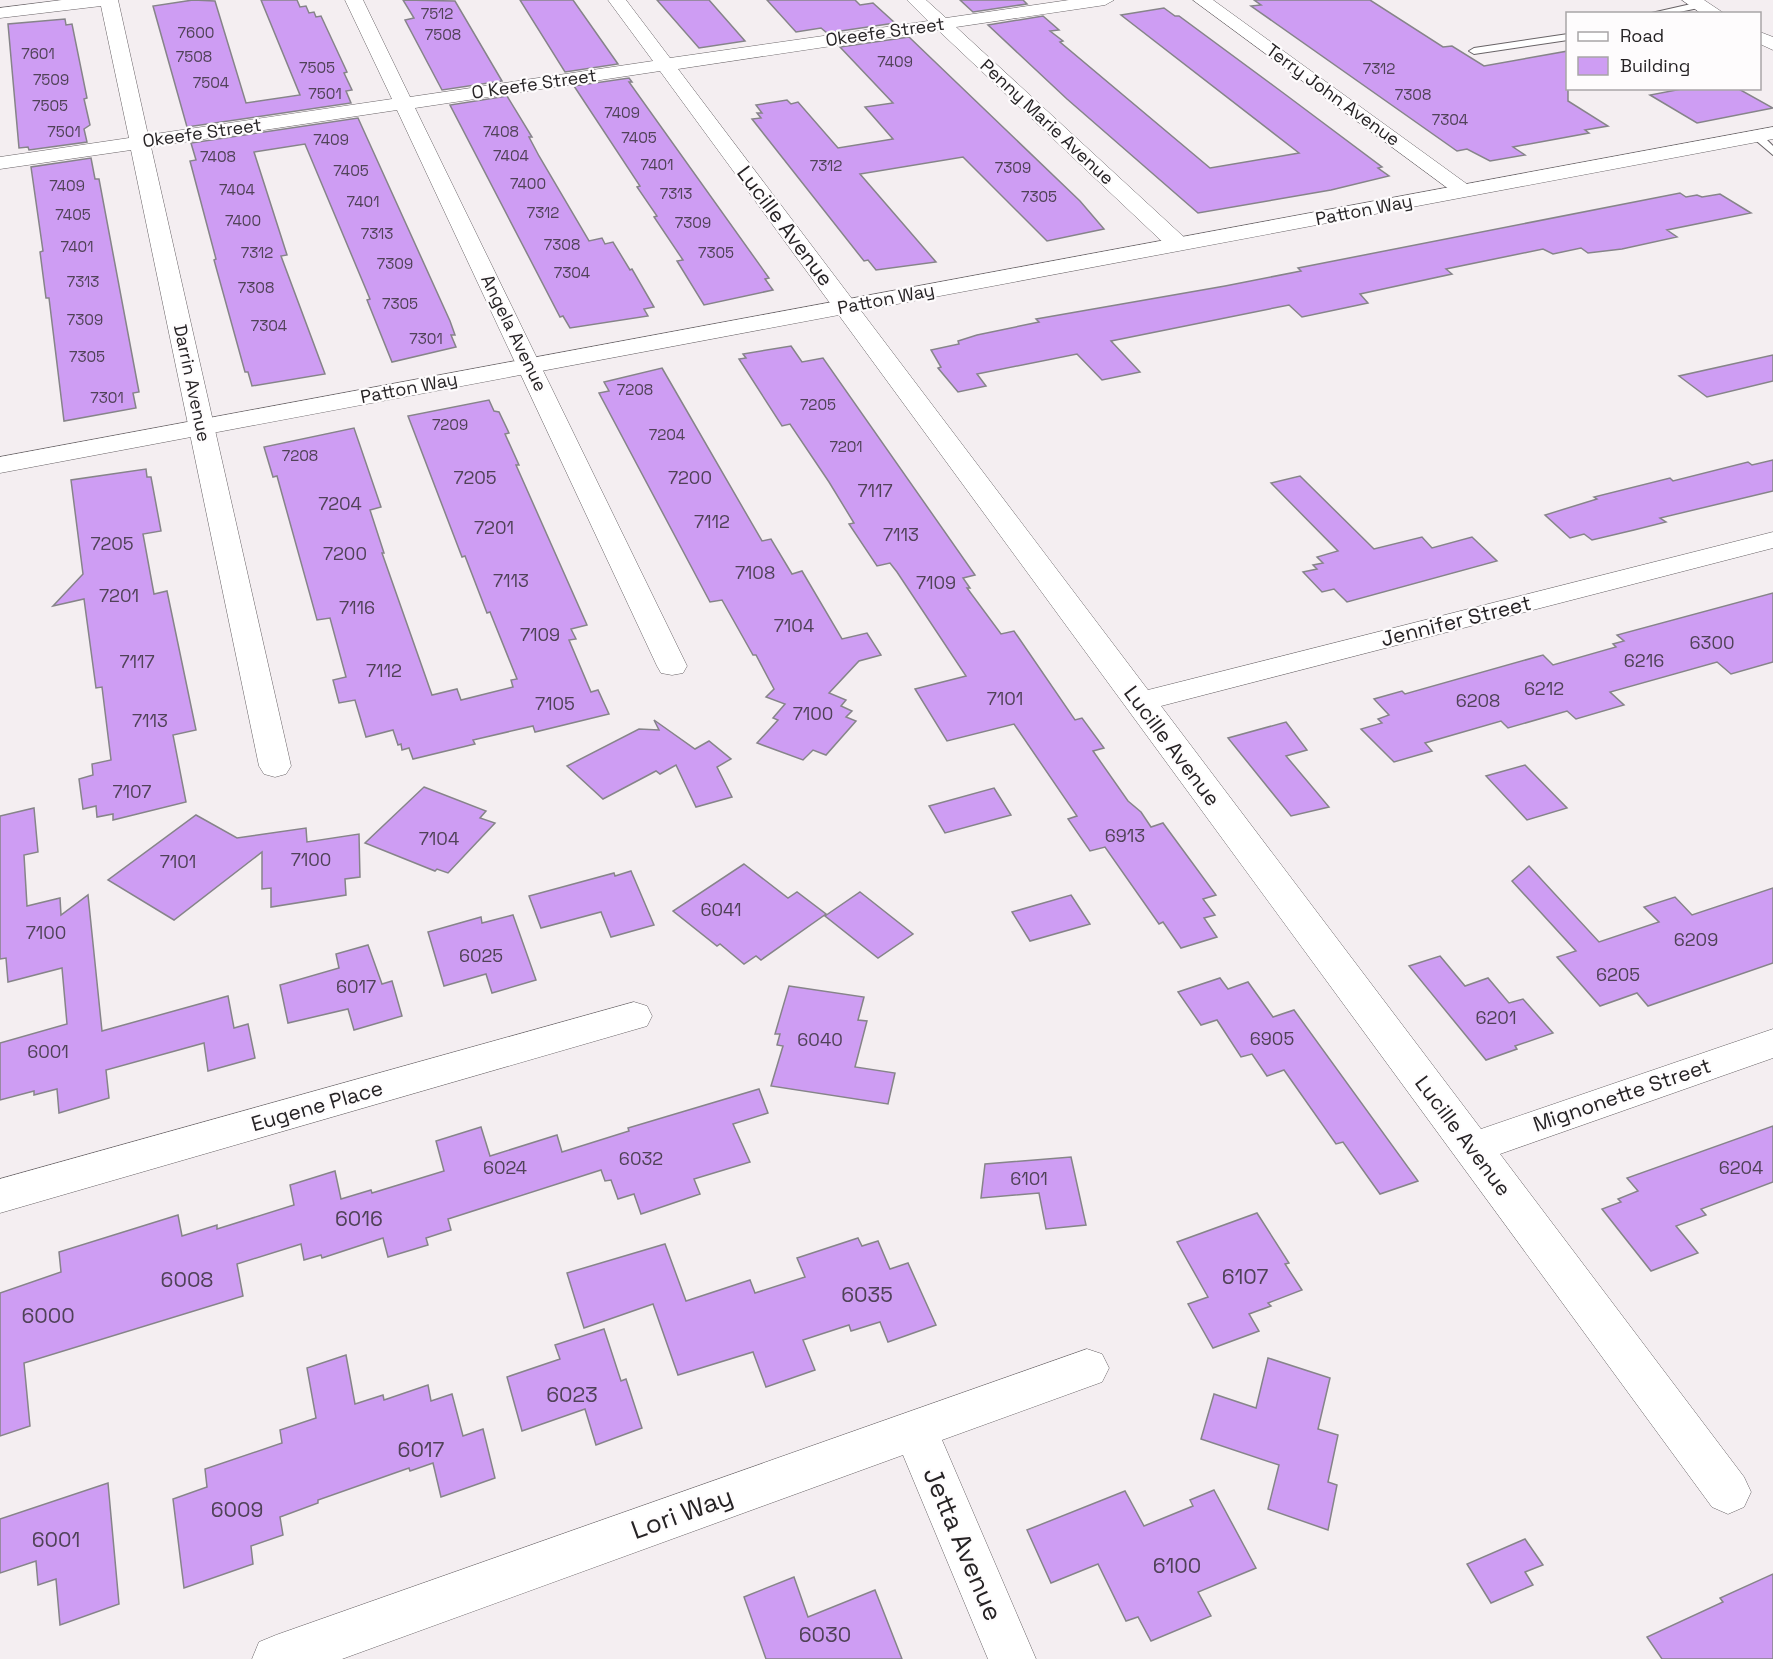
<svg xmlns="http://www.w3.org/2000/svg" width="1773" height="1659" font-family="'Space Grotesk',sans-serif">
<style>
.building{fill:#ce9df3;stroke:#868489;stroke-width:1.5}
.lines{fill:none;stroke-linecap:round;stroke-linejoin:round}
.service-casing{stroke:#686366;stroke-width:2}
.minor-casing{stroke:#686366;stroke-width:1}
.tertiary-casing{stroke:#686366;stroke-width:1}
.service{fill:#fff;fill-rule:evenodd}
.minor{fill:#fff;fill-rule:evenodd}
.tertiary{fill:#fff;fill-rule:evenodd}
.labels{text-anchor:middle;stroke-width:4.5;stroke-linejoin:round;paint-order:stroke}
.far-number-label{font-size:15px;fill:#504258}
.far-street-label{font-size:18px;fill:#262325;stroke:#fefcfd}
.number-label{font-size:18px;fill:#504258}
.street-label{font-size:21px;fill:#262325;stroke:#fefcfd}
.near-number-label{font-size:21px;fill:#504258}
.near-street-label{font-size:26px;fill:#262325;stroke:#fefcfd}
</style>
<rect width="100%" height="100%" fill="#f4eef1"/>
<g class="building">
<path d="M 193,0 L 215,1 L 246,103 L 300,95 L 261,0 L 297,0 L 300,7 L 306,6 L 309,13 L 314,12 L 316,17 L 321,16 L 347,72 L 344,73 L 352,90 L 346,91 L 351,103 L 187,127 L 153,6 Z"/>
<path d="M 403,0 L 455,1 L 502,81 L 442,90 L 405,20 L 414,18 Z"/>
<path d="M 520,0 L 573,0 L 618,64 L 565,72 Z"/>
<path d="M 657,0 L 709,0 L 745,41 L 699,48 Z"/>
<path d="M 767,0 L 855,0 L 860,5 L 873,3 L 895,23 L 827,33 L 821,28 L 796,32 Z"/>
<path d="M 960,0 L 1023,0 L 1027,4 L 973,12 Z"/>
<path d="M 1254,0 L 1370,0 L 1443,47 L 1452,46 L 1484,66 L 1568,51 L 1568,101 L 1608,126 L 1585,130 L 1589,133 L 1513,147 L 1525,155 L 1490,161 L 1467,149 L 1457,151 L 1251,6 L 1261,5 Z"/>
<path d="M 1164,8 L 1175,16 L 1179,16 L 1286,95 L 1382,167 L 1378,168 L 1389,176 L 1331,190 L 1198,213 L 1067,99 L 988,25 L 1043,16 L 1059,30 L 1050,31 L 1063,41 L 1060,42 L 1210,168 L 1299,153 L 1121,15 Z"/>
<path d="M 65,19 L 66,25 L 72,24 L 87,98 L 84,99 L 90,125 L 84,129 L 87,142 L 29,150 L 28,147 L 19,148 L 8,24 Z"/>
<path d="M 909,37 L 1080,201 L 1104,229 L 1047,241 L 963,157 L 860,174 L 936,262 L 876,270 L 868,260 L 864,261 L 752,119 L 761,118 L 757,113 L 762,113 L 756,105 L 787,100 L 791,104 L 798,102 L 838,148 L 893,139 L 865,107 L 893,103 L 840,47 Z"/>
<path d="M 629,78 L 632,82 L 629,82 L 769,278 L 765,279 L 773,290 L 704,305 L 677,261 L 683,260 L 654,217 L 657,216 L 637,187 L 640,186 L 574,86 Z"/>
<path d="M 1687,88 L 1737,88 L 1773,108 L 1697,123 L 1650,95 Z"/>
<path d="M 507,96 L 532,137 L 529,137 L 539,156 L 589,241 L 602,238 L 605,244 L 613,242 L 630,270 L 632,269 L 654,307 L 644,309 L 648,316 L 570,328 L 563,316 L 560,317 L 450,105 Z"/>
<path d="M 358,118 L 450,321 L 455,335 L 451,335 L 456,347 L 392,362 L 367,300 L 370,299 L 305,144 L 254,152 L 287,255 L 281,256 L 325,374 L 252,386 L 248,372 L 245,372 L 214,260 L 216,259 L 190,161 L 196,160 L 191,143 Z"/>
<path d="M 91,158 L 95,179 L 99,179 L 139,392 L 133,393 L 136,408 L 64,421 L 49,298 L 46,298 L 40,252 L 43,251 L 31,167 Z"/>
<path d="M 1680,193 L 1686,197 L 1697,195 L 1702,197 L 1720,194 L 1751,213 L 1667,230 L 1677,237 L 1622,249 L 1588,253 L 1581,248 L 1553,254 L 1543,249 L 1446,269 L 1452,274 L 1360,294 L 1368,303 L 1302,317 L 1289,305 L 1111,341 L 1140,372 L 1102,380 L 1077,354 L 977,374 L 986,386 L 958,392 L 938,368 L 941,367 L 931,350 L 959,344 L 958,341 L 977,335 L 1039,322 L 1036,319 L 1225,286 L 1301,271 L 1298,268 Z"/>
<path d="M 791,346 L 802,362 L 823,358 L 975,575 L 963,578 L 970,588 L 967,588 L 1001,634 L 1014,631 L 1075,720 L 1082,718 L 1104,748 L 1093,751 L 1128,801 L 1141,812 L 1151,827 L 1163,823 L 1216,895 L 1203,899 L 1215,915 L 1204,918 L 1217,937 L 1181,948 L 1163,922 L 1159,924 L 1105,847 L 1090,851 L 1068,819 L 1077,816 L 1014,724 L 947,741 L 915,689 L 966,676 L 897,572 L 890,563 L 877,566 L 849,524 L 854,523 L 829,482 L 790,424 L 782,426 L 739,359 L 746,358 L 743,354 Z"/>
<path d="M 1773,355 L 1773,381 L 1707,397 L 1679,376 Z"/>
<path d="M 662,368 L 762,541 L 771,539 L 792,574 L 802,571 L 842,639 L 867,633 L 881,655 L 859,661 L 829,693 L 846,700 L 841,706 L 852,711 L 846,717 L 856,721 L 826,755 L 813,750 L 803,760 L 757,743 L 778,720 L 773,718 L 785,704 L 766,697 L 774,689 L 756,655 L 753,655 L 722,600 L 710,602 L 599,393 L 609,391 L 604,382 Z"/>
<path d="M 489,400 L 494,411 L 499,412 L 509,433 L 505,434 L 519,465 L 516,465 L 587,625 L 571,629 L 576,639 L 569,640 L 591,692 L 598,690 L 609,714 L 535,732 L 533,726 L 473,740 L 475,744 L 413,759 L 409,748 L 402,750 L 401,744 L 398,745 L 393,730 L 366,737 L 355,700 L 339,703 L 333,680 L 346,677 L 330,618 L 317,620 L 277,476 L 273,477 L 264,447 L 354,428 L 381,507 L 370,510 L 384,553 L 382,553 L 432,695 L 457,689 L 461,700 L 513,687 L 511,680 L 517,679 L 490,612 L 487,613 L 465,556 L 462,557 L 408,416 Z"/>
<path d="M 1773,460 L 1773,491 L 1660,518 L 1666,522 L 1634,530 L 1592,540 L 1584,534 L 1570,538 L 1545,515 L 1597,499 L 1594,497 L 1670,478 L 1673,481 L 1748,462 L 1752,465 Z"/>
<path d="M 146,469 L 147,477 L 151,477 L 161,531 L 143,534 L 154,594 L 167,591 L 196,730 L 173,735 L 186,802 L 113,820 L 113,814 L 97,817 L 96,806 L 83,809 L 79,779 L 93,775 L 92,764 L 111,760 L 102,687 L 96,688 L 84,599 L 53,606 L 83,574 L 71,480 Z"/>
<path d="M 1300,476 L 1374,549 L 1422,537 L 1432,548 L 1472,537 L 1497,561 L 1347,602 L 1334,589 L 1322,592 L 1303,572 L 1317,569 L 1313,565 L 1323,563 L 1317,557 L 1338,551 L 1271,483 Z"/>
<path d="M 1773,593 L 1773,662 L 1731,674 L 1717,662 L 1610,692 L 1624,705 L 1576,719 L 1567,711 L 1508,728 L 1501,721 L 1425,743 L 1432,751 L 1394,762 L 1361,729 L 1382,723 L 1378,719 L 1389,715 L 1374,699 L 1402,691 L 1405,694 L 1543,655 L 1553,665 L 1616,647 L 1613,644 L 1624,641 L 1617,635 Z"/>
<path d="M 654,720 L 695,749 L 709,741 L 731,759 L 717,767 L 732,797 L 696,807 L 676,765 L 660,774 L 656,771 L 603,799 L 567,766 L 639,729 L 659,730 Z"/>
<path d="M 1286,722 L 1307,750 L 1286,756 L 1329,807 L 1291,816 L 1228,738 Z"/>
<path d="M 1525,765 L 1567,808 L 1527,820 L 1486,776 Z"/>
<path d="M 424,787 L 486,811 L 480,818 L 495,823 L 448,873 L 437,869 L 435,871 L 365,843 Z"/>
<path d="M 994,788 L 1011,815 L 945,833 L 929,806 Z"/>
<path d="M 34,808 L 38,852 L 24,855 L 27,906 L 60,898 L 61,915 L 88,895 L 102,1031 L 228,996 L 234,1028 L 248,1024 L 255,1058 L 208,1071 L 204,1043 L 106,1070 L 109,1098 L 59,1113 L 57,1089 L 34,1095 L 34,1091 L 0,1100 L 0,1043 L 67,1024 L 62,968 L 8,982 L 6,958 L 0,959 L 0,816 Z"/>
<path d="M 196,815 L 237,838 L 306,828 L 307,842 L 359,834 L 360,877 L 345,879 L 346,895 L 271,907 L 271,888 L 262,889 L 262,852 L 174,920 L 108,880 Z"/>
<path d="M 744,864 L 788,898 L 797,892 L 826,914 L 761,960 L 756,956 L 744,964 L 720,944 L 717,946 L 673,911 Z"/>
<path d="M 1529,866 L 1599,942 L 1659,922 L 1644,907 L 1675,897 L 1692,915 L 1773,888 L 1773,963 L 1648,1006 L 1637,993 L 1600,1006 L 1557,957 L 1576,951 L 1512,881 Z"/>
<path d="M 631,871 L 654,925 L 611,937 L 601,912 L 541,928 L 529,896 L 614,873 L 615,876 Z"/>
<path d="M 860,892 L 913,934 L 878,958 L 825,916 Z"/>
<path d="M 1071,895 L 1090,924 L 1030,941 L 1012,912 Z"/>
<path d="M 513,915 L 536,980 L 492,993 L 486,974 L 444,986 L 428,932 L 481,917 L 482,923 Z"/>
<path d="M 368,945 L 382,984 L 392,981 L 402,1016 L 354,1030 L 348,1009 L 288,1023 L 280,985 L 339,968 L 336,954 Z"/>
<path d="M 1440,956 L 1465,986 L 1488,978 L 1509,1003 L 1523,999 L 1553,1033 L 1515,1046 L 1517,1049 L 1486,1060 L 1409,966 Z"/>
<path d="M 1220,978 L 1228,989 L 1248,982 L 1273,1017 L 1294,1010 L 1418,1181 L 1380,1194 L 1343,1142 L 1336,1144 L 1284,1070 L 1267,1076 L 1252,1054 L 1241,1057 L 1217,1020 L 1201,1025 L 1178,992 Z"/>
<path d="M 789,986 L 864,997 L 858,1020 L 867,1021 L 855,1067 L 895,1073 L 888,1104 L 771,1086 L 783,1046 L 777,1045 L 780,1034 L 775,1034 Z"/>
<path d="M 759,1089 L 768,1113 L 733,1124 L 750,1162 L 694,1179 L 700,1194 L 641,1214 L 634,1194 L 618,1199 L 611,1180 L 605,1181 L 601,1170 L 448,1219 L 451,1230 L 426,1238 L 428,1245 L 388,1257 L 383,1238 L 322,1258 L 321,1255 L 304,1260 L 301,1244 L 237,1264 L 243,1296 L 24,1363 L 30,1426 L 0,1436 L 0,1293 L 61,1272 L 59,1252 L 178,1215 L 182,1236 L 217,1225 L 217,1229 L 294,1205 L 290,1185 L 335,1171 L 341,1199 L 371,1190 L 372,1193 L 444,1171 L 436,1141 L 481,1127 L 490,1156 L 557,1135 L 562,1152 L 629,1131 L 628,1128 Z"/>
<path d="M 1773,1126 L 1773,1182 L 1701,1209 L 1706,1215 L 1676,1226 L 1698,1253 L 1651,1271 L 1602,1209 L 1621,1202 L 1618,1199 L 1638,1191 L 1627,1178 Z"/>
<path d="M 1071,1157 L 1086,1225 L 1046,1229 L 1039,1193 L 981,1198 L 985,1164 Z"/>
<path d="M 1257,1213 L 1289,1263 L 1285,1264 L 1302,1290 L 1268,1303 L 1271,1306 L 1249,1314 L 1259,1331 L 1213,1348 L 1188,1304 L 1208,1297 L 1177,1242 Z"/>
<path d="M 858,1238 L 862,1246 L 878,1241 L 890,1269 L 908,1263 L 936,1325 L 888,1342 L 880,1322 L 851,1331 L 849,1325 L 803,1340 L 815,1370 L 766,1387 L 753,1352 L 678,1375 L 653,1304 L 584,1328 L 567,1273 L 665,1244 L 686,1301 L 750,1280 L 755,1293 L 805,1277 L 797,1258 Z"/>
<path d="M 604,1329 L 621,1381 L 626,1379 L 642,1428 L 596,1445 L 585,1409 L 522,1431 L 507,1377 L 560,1359 L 555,1345 Z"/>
<path d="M 346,1355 L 355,1404 L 383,1395 L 384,1400 L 428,1385 L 431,1401 L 452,1394 L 463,1436 L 483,1429 L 495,1478 L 441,1497 L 433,1463 L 410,1471 L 409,1468 L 318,1500 L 318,1503 L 280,1517 L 283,1535 L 251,1546 L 253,1564 L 184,1588 L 173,1499 L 207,1487 L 205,1469 L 282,1443 L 280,1430 L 316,1418 L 307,1368 Z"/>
<path d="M 1268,1358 L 1330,1378 L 1318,1429 L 1338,1435 L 1328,1482 L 1337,1485 L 1328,1530 L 1268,1509 L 1279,1465 L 1201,1439 L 1214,1394 L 1256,1408 Z"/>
<path d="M 108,1483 L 119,1604 L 60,1625 L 56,1579 L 38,1585 L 36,1561 L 0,1573 L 0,1519 Z"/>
<path d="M 1214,1490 L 1256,1568 L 1198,1592 L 1211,1616 L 1151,1641 L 1138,1617 L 1126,1621 L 1098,1564 L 1051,1583 L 1027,1530 L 1125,1491 L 1144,1526 L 1193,1506 L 1190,1500 Z"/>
<path d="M 1525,1539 L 1543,1565 L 1525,1572 L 1533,1585 L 1491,1603 L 1467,1564 Z"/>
<path d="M 1773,1574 L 1773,1659 L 1662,1659 L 1647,1637 L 1723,1602 L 1720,1598 Z"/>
<path d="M 794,1577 L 808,1617 L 875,1590 L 902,1659 L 766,1659 L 744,1597 Z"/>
</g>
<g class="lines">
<g class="service-casing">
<g id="service">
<path d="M 1700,2 L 1705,5 L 1703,7 L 1670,14 L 1647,14 Z"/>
<path d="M 1568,34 L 1568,40 L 1474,54 L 1469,51 L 1474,48 Z"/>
<path d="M 1753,134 L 1761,134 L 1773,146 L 1773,155 L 1753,138 Z"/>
</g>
</g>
<g class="minor-casing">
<g id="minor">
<path d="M 62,0 L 118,0 L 148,135 L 392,99 L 345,0 L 363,0 L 410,97 L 653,61 L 608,0 L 626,0 L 670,58 L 928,21 L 907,0 L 926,0 L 946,18 L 1069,0 L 1114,0 L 1105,5 L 956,27 L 1186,239 L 1189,244 L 1186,249 L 1170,249 L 938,30 L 678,69 L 1148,690 L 1773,532 L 1773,548 L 1161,706 L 1481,1129 L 1773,1029 L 1773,1058 L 1500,1154 L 1744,1477 L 1751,1492 L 1744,1507 L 1728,1514 L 1712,1507 L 660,71 L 415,108 L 687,666 L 683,673 L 672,675 L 661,673 L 657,666 L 397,110 L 151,147 L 291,766 L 286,774 L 275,777 L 264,774 L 259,766 L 131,150 L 0,169 L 0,157 L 129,138 L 101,6 L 0,18 L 0,8 Z"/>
<path d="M 1193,0 L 1213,0 L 1471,187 L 1475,191 L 1471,195 L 1457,195 Z"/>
<path d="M 634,1002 L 647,1006 L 652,1016 L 647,1026 L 0,1213 L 0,1179 Z"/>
<path d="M 1087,1349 L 1102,1354 L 1109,1368 L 1102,1382 L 942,1440 L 1036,1659 L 988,1659 L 903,1455 L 342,1659 L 252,1659 L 259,1642 L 276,1635 Z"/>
</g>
</g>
<g class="tertiary-casing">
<g id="tertiary">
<path d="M 1682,0 L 1704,0 L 1725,14 L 1702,14 Z"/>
<path d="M 1760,32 L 1773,37 L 1773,50 L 1760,44 Z"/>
<path d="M 1773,127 L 1773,139 L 0,473 L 0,457 Z"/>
</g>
</g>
<use href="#service" class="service"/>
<use href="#minor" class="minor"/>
<use href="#tertiary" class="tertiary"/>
</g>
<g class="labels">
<g class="far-number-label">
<text x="437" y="19">7512</text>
<text x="196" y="38">7600</text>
<text x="443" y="40">7508</text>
<text x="38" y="59">7601</text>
<text x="194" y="62">7508</text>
<text x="895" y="67">7409</text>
<text x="317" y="73">7505</text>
<text x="1379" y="74">7312</text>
<text x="51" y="85">7509</text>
<text x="211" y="88">7504</text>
<text x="325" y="99">7501</text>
<text x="1413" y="100">7308</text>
<text x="50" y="111">7505</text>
<text x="622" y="118">7409</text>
<text x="1450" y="125">7304</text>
<text x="64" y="137">7501</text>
<text x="501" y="137">7408</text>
<text x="639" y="143">7405</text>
<text x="331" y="145">7409</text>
<text x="511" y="161">7404</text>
<text x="218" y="162">7408</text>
<text x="657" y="170">7401</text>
<text x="826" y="171">7312</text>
<text x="1013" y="173">7309</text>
<text x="351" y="176">7405</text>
<text x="528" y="189">7400</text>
<text x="67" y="191">7409</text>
<text x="237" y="195">7404</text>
<text x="676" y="199">7313</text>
<text x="1039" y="202">7305</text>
<text x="363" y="207">7401</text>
<text x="543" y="218">7312</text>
<text x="73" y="220">7405</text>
<text x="243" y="226">7400</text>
<text x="693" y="228">7309</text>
<text x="377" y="239">7313</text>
<text x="562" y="250">7308</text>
<text x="77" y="252">7401</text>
<text x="257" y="258">7312</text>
<text x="716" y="258">7305</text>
<text x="395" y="269">7309</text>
<text x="572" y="278">7304</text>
<text x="83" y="287">7313</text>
<text x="256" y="293">7308</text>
<text x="400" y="309">7305</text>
<text x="85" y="325">7309</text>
<text x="269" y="331">7304</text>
<text x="426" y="344">7301</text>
<text x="87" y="362">7305</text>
<text x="635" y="395">7208</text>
<text x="107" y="403">7301</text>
<text x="818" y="410">7205</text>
<text x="450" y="430">7209</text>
<text x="667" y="440">7204</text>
<text x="846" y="452">7201</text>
<text x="300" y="461">7208</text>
</g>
<g class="far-street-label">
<text transform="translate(885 32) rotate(-8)" y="6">Okeefe Street</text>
<text transform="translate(534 84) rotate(-8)" y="6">O Keefe Street</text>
<text transform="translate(1333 95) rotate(36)" y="6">Terry John Avenue</text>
<text transform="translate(1047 122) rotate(43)" y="6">Penny Marie Avenue</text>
<text transform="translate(202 133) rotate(-8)" y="6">Okeefe Street</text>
<text transform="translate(1364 210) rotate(-11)" y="6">Patton Way</text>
<text transform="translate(886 299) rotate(-11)" y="6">Patton Way</text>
<text transform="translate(514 333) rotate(64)" y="6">Angela Avenue</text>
<text transform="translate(192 383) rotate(78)" y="6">Darrin Avenue</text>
<text transform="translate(409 388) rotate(-11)" y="6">Patton Way</text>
</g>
<g class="number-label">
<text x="475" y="484">7205</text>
<text x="690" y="484">7200</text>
<text x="875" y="497">7117</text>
<text x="340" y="510">7204</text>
<text x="712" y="528">7112</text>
<text x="494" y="534">7201</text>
<text x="901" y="541">7113</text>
<text x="112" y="550">7205</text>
<text x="345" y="560">7200</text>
<text x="755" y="579">7108</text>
<text x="511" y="587">7113</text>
<text x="936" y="589">7109</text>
<text x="119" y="602">7201</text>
<text x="357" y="614">7116</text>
<text x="794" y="632">7104</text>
<text x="540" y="641">7109</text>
<text x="1712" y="649">6300</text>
<text x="1644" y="667">6216</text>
<text x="137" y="668">7117</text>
<text x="384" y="677">7112</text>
<text x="1544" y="695">6212</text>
<text x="1005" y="705">7101</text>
<text x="1478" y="707">6208</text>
<text x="555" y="710">7105</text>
<text x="813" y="720">7100</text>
<text x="150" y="727">7113</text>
<text x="132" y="798">7107</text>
<text x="1125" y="842">6913</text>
<text x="439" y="845">7104</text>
<text x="311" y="866">7100</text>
<text x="178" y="868">7101</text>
<text x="721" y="916">6041</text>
<text x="46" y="939">7100</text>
<text x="1696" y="946">6209</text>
<text x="481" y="962">6025</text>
<text x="1618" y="981">6205</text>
<text x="356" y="993">6017</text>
<text x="1496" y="1024">6201</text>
<text x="1272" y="1045">6905</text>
<text x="820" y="1046">6040</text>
<text x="48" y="1058">6001</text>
<text x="641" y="1165">6032</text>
<text x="505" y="1174">6024</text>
<text x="1741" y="1174">6204</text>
<text x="1029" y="1185">6101</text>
</g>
<g class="street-label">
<text transform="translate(785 226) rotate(53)" y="7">Lucille Avenue</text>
<text transform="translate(1456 621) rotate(-14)" y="7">Jennifer Street</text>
<text transform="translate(1172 746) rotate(53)" y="7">Lucille Avenue</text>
<text transform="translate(1622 1095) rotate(-19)" y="7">Mignonette Street</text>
<text transform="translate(317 1106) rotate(-16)" y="7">Eugene Place</text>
<text transform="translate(1463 1136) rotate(53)" y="7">Lucille Avenue</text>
</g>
<g class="near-number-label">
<text x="359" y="1226">6016</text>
<text x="1245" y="1284">6107</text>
<text x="187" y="1287">6008</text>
<text x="867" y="1302">6035</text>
<text x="48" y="1323">6000</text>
<text x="572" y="1402">6023</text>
<text x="421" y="1457">6017</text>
<text x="237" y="1517">6009</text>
<text x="56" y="1547">6001</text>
<text x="1177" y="1573">6100</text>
<text x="825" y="1642">6030</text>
</g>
<g class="near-street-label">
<text transform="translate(682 1513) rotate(-20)" y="9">Lori Way</text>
<text transform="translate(963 1544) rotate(67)" y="9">Jetta Avenue</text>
</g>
</g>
<rect x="1566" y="12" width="195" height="78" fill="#fefcfd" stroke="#a8a5a7" stroke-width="1.5"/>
<rect x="1578" y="32" width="30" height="9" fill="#ffffff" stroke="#a8a5a7" stroke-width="1.5"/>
<text x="1620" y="42" font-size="18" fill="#262325">Road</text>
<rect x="1578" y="57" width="30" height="18" fill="#ce9df3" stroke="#a8a5a7" stroke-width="1.5"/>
<text x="1620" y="72" font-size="18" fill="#262325">Building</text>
</svg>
